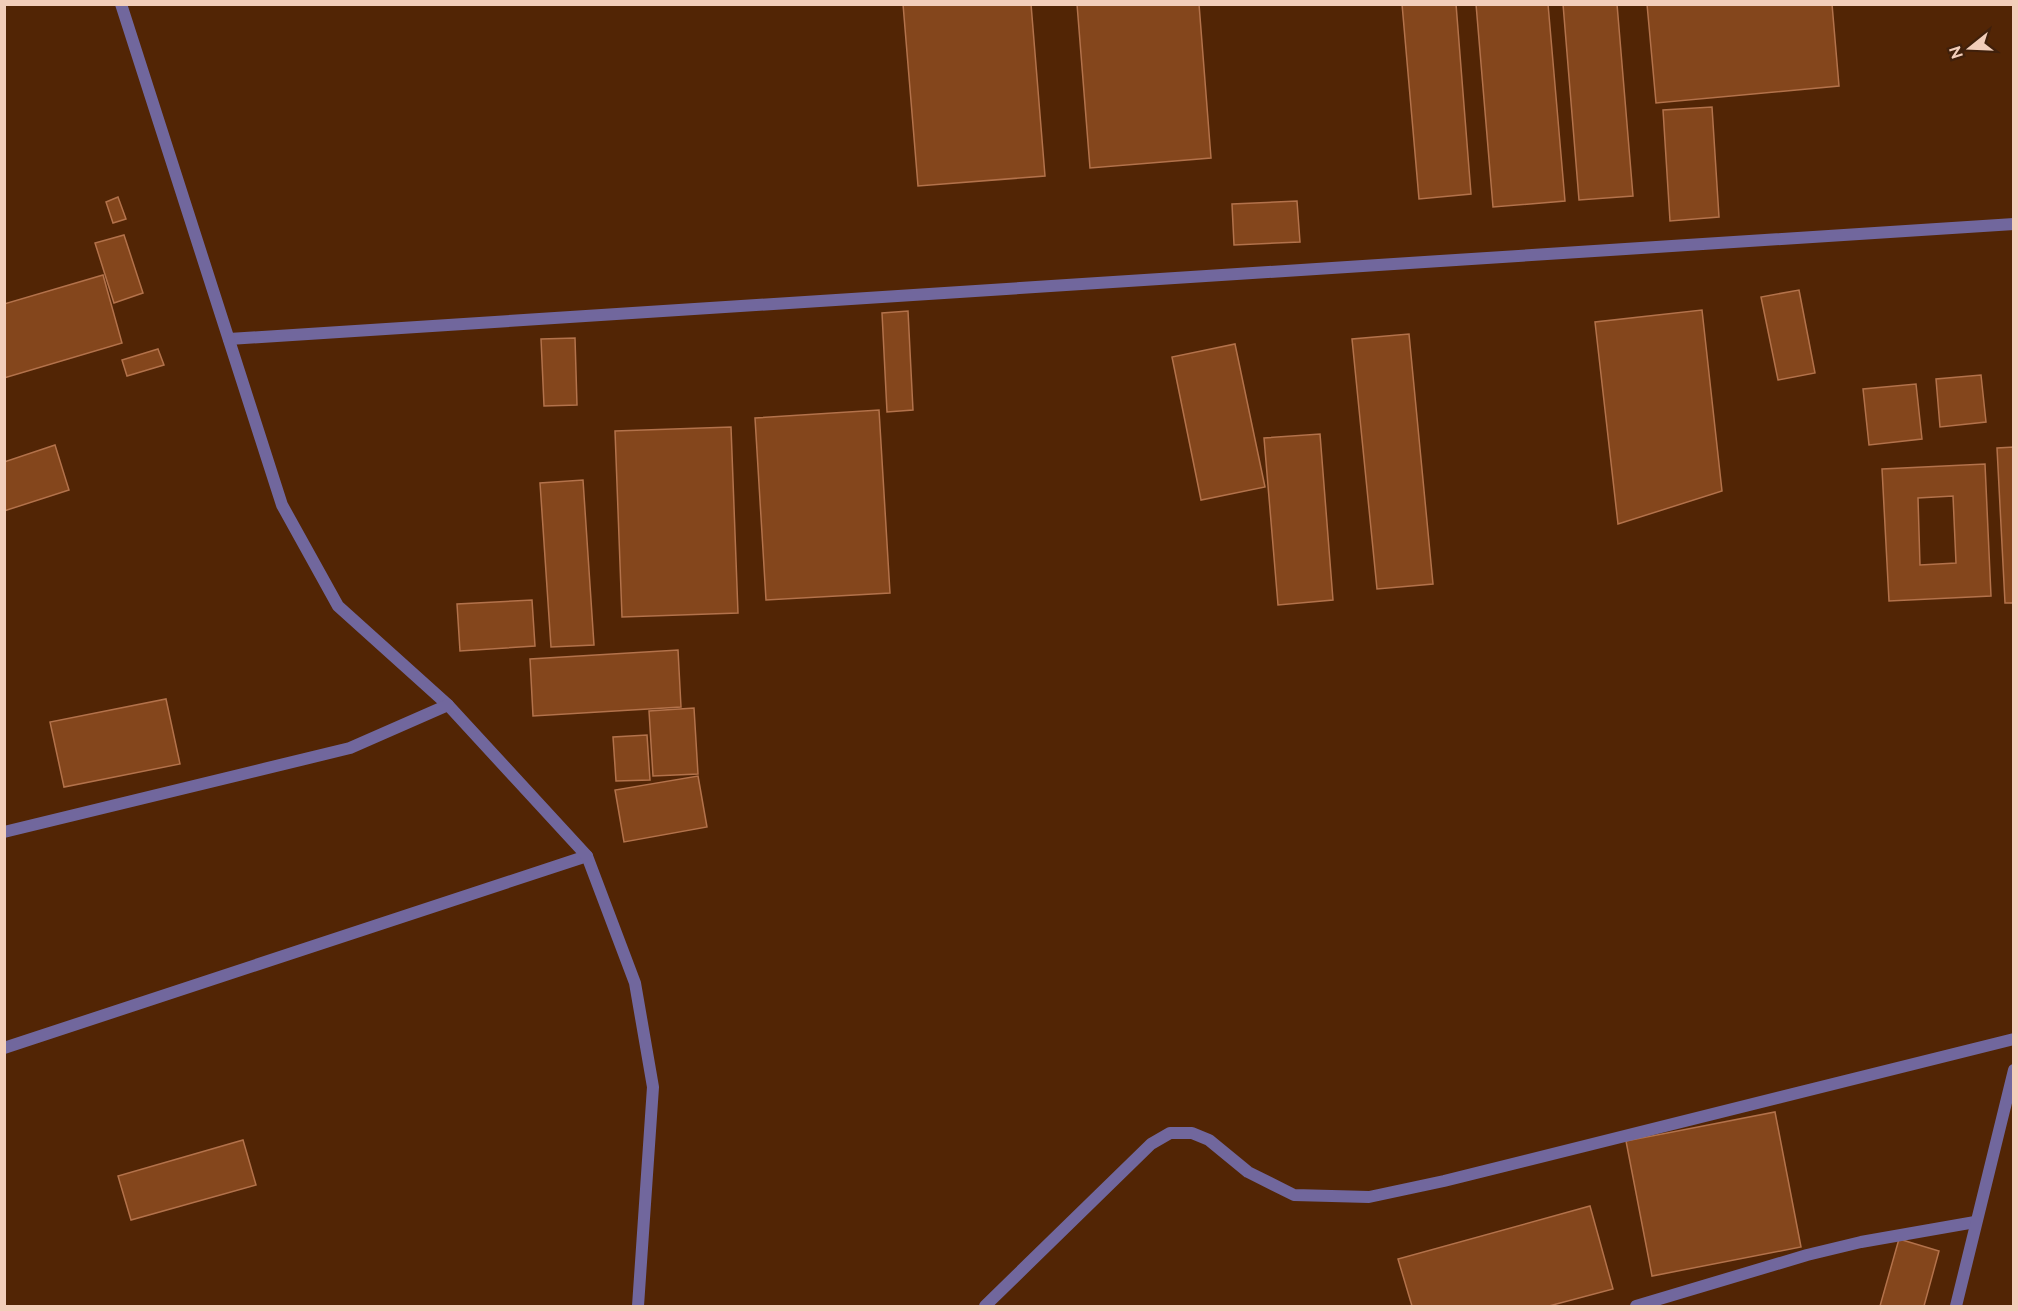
<svg xmlns="http://www.w3.org/2000/svg" width="2018" height="1311" font-family="Raleway,sans-serif">
<style>
.building{fill:#84461c;stroke:#b3724b;stroke-width:1.5;fill-rule:evenodd}
.lines{fill:none;stroke-linecap:round;stroke-linejoin:round}
.service{stroke:#71679d;stroke-width:12}
.minor{stroke:#71679d;stroke-width:12}
</style>
<rect width="100%" height="100%" fill="#522505"/>
<g class="building">
<path d="M 903,4 L 1031,4 L 1045,176 L 918,186 Z"/>
<path d="M 1077,4 L 1199,4 L 1211,158 L 1090,168 Z"/>
<path d="M 1402,4 L 1456,4 L 1471,194 L 1419,199 Z"/>
<path d="M 1476,4 L 1548,4 L 1565,201 L 1493,207 Z"/>
<path d="M 1563,4 L 1617,4 L 1633,196 L 1579,200 Z"/>
<path d="M 1647,4 L 1832,4 L 1839,86 L 1656,103 Z"/>
<path d="M 1712,107 L 1719,217 L 1670,221 L 1663,110 Z"/>
<path d="M 118,197 L 126,219 L 113,223 L 106,202 Z"/>
<path d="M 1297,201 L 1300,242 L 1234,245 L 1232,204 Z"/>
<path d="M 124,235 L 143,293 L 114,303 L 95,243 Z"/>
<path d="M 103,275 L 122,343 L 4,378 L 4,304 Z"/>
<path d="M 1799,290 L 1815,373 L 1778,380 L 1761,297 Z"/>
<path d="M 1702,310 L 1722,491 L 1618,524 L 1595,322 Z"/>
<path d="M 908,311 L 913,410 L 887,412 L 882,313 Z"/>
<path d="M 1409,334 L 1433,584 L 1377,589 L 1352,339 Z"/>
<path d="M 575,338 L 577,405 L 544,406 L 541,339 Z"/>
<path d="M 1235,344 L 1265,487 L 1201,500 L 1172,357 Z"/>
<path d="M 158,349 L 164,365 L 127,376 L 122,360 Z"/>
<path d="M 1981,375 L 1986,422 L 1940,427 L 1936,379 Z"/>
<path d="M 1916,384 L 1922,439 L 1869,445 L 1863,389 Z"/>
<path d="M 879,410 L 890,593 L 766,600 L 755,418 Z"/>
<path d="M 731,427 L 738,613 L 622,617 L 615,431 Z"/>
<path d="M 1320,434 L 1333,600 L 1278,605 L 1264,438 Z"/>
<path d="M 55,445 L 69,490 L 4,511 L 4,462 Z"/>
<path d="M 2014,447 L 2014,603 L 2005,603 L 1997,448 Z"/>
<path d="M 1985,464 L 1991,596 L 1889,601 L 1882,469 ZM 1953,496 L 1956,563 L 1920,565 L 1918,498 Z"/>
<path d="M 583,480 L 594,645 L 551,647 L 540,483 Z"/>
<path d="M 532,600 L 535,646 L 460,651 L 457,604 Z"/>
<path d="M 678,650 L 681,707 L 533,716 L 530,659 Z"/>
<path d="M 166,699 L 180,764 L 64,787 L 50,722 Z"/>
<path d="M 694,708 L 698,774 L 653,776 L 649,711 Z"/>
<path d="M 647,735 L 650,780 L 616,781 L 613,737 Z"/>
<path d="M 698,776 L 707,827 L 624,842 L 615,790 Z"/>
<path d="M 1775,1112 L 1801,1247 L 1652,1276 L 1626,1141 Z"/>
<path d="M 243,1140 L 256,1185 L 131,1220 L 118,1176 Z"/>
<path d="M 1590,1206 L 1613,1289 L 1549,1306 L 1412,1306 L 1398,1259 Z"/>
<path d="M 1899,1239 L 1939,1251 L 1924,1306 L 1880,1306 Z"/>
</g>
<g class="lines">
<g class="service">
<path d="M 229,339 L 2014,224"/>
<path d="M 4,1048 L 587,856"/>
<path d="M 985,1306 L 1151,1144 L 1170,1133 L 1192,1133 L 1209,1140 L 1248,1172 L 1294,1195 L 1369,1197 L 1444,1181 L 2014,1039"/>
<path d="M 1636,1306 L 1807,1255 L 1861,1242 L 1975,1222"/>
</g>
<g class="minor">
<path d="M 121,4 L 282,505 L 338,606 L 448,705 L 587,856 L 635,983 L 653,1087 L 638,1306"/>
<path d="M 4,832 L 350,748 L 448,705"/>
<path d="M 1956,1306 L 2014,1070"/>
</g>
</g>
<rect width="2018" height="1311" fill="none" stroke="#f2ceba" stroke-width="12"/>
<g transform="translate(1970 48) rotate(252)" stroke="#40200b" stroke-width="4.5" paint-order="stroke">
<path d="M0-4.5L10 22L0 15L-10 22Z" fill="#f2ceba"/>
<text y="-9" font-size="16" font-weight="bold" text-anchor="middle" fill="#f2ceba">N</text>
</g>
</svg>
